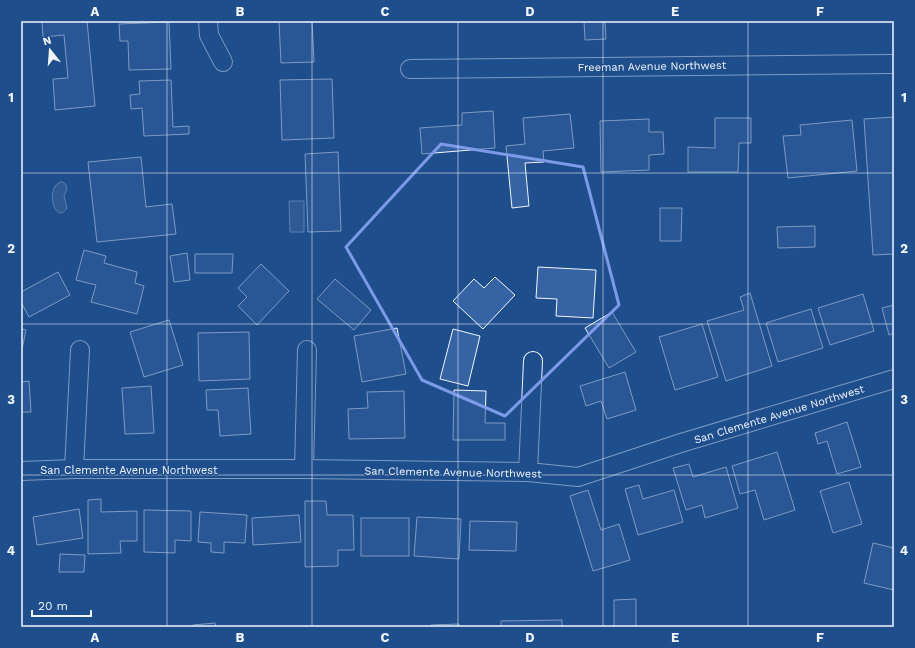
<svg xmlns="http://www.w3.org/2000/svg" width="915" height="648" font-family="'Work Sans',sans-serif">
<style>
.water{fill:#446ba0;stroke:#a8bbd7}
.building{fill:#3563a3;stroke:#f2f6ff}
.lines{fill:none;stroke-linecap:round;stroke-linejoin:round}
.street-casing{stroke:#f2f6ff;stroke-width:20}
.street{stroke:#1f4e8c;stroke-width:18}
.marked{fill:none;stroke:#7d9aea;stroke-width:3;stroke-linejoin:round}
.grid{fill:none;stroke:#f2f6ff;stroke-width:1;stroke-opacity:0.55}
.labels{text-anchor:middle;stroke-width:3;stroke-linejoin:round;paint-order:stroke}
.street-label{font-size:11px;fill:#f2f6ff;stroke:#1f4e8c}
.neatline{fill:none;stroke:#f2f6ff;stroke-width:1.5}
.grid-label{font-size:13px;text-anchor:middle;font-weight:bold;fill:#f2f6ff}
</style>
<rect width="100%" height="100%" fill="#1f4e8c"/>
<g class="water">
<path d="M 60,182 C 65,182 66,184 67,189 L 64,196 L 67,208 C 56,226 44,190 60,182 Z"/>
<path d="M 289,201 L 304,201 L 304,232 L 290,232 Z"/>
</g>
<g class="building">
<path d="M 42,21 L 87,21 L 95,106 L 55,110 L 53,79 L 68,78 L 64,35 L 43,37 Z"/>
<path d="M 279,21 L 312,21 L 314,62 L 281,63 Z"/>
<path d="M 584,21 L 605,21 L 606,39 L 585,40 Z"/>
<path d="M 169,22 L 171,69 L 129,70 L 128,41 L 120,41 L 119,24 Z"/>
<path d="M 332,79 L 334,138 L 282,140 L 280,80 Z"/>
<path d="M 171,80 L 173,127 L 189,126 L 189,134 L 144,136 L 142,108 L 131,109 L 130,95 L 140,94 L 139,81 Z"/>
<path d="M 493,111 L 495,148 L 422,154 L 420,128 L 462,125 L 462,113 Z"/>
<path d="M 570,114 L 574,148 L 543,151 L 544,162 L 525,163 L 529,206 L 512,208 L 506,146 L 525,144 L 523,118 Z"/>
<path d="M 894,117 L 894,254 L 873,255 L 864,119 Z"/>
<path d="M 715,118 L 751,118 L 751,143 L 739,143 L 738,172 L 688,172 L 688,147 L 715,148 Z"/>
<path d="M 649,119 L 649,132 L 663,132 L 664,154 L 649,155 L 649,170 L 601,172 L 600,121 Z"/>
<path d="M 852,120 L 857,171 L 788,178 L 783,136 L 801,135 L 800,125 Z"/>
<path d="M 338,152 L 341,231 L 308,232 L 305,154 Z"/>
<path d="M 141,157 L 146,207 L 172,204 L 176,234 L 97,242 L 88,162 Z"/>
<path d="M 660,208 L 682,208 L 681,241 L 660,241 Z"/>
<path d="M 815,226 L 815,247 L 778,248 L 777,227 Z"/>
<path d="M 84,250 L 106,256 L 104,263 L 137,272 L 135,283 L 144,286 L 137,314 L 91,302 L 96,285 L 76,280 Z"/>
<path d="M 187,253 L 190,280 L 174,282 L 170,256 Z"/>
<path d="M 195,254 L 233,254 L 232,273 L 195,273 Z"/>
<path d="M 261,264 L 289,291 L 257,325 L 238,306 L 247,297 L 238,288 Z"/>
<path d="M 538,267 L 596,270 L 593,318 L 556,316 L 557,299 L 536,298 Z"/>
<path d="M 58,272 L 70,295 L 29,317 L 21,302 L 21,292 Z"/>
<path d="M 495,277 L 515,295 L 483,329 L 453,301 L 474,279 L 484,288 Z"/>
<path d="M 335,279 L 371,310 L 354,330 L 317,299 Z"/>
<path d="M 750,293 L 772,366 L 726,381 L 707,321 L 744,310 L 740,297 Z"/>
<path d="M 863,294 L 874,331 L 830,345 L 818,308 Z"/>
<path d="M 894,305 L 894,333 L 889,335 L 882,308 Z"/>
<path d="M 811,309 L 823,348 L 778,362 L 766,323 Z"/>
<path d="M 612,312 L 636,352 L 609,368 L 585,328 Z"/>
<path d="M 169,320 L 183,365 L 144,377 L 130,332 Z"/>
<path d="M 702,324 L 718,377 L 675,390 L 659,337 Z"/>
<path d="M 397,328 L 406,374 L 362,382 L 354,336 Z"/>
<path d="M 21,329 L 26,330 L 21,354 Z"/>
<path d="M 453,329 L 480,336 L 468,386 L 440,379 Z"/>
<path d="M 249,332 L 250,379 L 199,381 L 198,333 Z"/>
<path d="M 625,372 L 636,410 L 607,419 L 601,401 L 586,406 L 580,386 Z"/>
<path d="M 29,381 L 31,412 L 21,412 L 21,382 Z"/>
<path d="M 151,386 L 154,433 L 125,434 L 122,388 Z"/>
<path d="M 248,388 L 251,434 L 220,436 L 218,410 L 207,410 L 206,390 Z"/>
<path d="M 454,390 L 486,391 L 485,423 L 505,423 L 505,440 L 453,440 Z"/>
<path d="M 404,391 L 405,438 L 349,439 L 348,409 L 368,408 L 367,392 Z"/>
<path d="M 847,422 L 861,467 L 837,474 L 827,441 L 818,444 L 815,433 Z"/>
<path d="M 777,452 L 795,510 L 764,520 L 755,490 L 740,494 L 732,466 Z"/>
<path d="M 689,464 L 693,477 L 726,467 L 738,508 L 705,518 L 702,505 L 686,510 L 673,468 Z"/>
<path d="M 849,482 L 862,524 L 833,533 L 820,491 Z"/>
<path d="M 639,485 L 643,499 L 674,490 L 683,522 L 638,535 L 625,489 Z"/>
<path d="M 588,490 L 601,530 L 619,524 L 630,560 L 593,571 L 570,496 Z"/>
<path d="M 101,499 L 101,512 L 137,511 L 137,541 L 120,541 L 121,553 L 88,554 L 88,500 Z"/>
<path d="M 305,501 L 326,501 L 327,515 L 353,515 L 354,550 L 338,550 L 338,566 L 305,567 Z"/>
<path d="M 79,509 L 83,538 L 37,545 L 33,517 Z"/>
<path d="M 144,510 L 191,511 L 191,541 L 175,540 L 175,553 L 144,552 Z"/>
<path d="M 200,512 L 247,515 L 245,543 L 224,542 L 224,553 L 211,552 L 211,543 L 198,542 Z"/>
<path d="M 299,515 L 301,542 L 253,545 L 252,518 Z"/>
<path d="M 417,517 L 461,519 L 459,559 L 414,556 Z"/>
<rect x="361" y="518" width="48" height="38"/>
<path d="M 470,521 L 517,522 L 516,551 L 469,550 Z"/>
<path d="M 873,543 L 894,548 L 894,590 L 864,583 Z"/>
<path d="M 60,554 L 85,555 L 84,572 L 59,572 Z"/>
<path d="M 636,599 L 636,627 L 614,627 L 614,600 Z"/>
<path d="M 562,620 L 562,627 L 501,627 L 501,621 Z"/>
<path d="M 215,623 L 216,627 L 193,627 L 193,625 Z"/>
<path d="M 459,624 L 459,627 L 431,627 L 431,625 Z"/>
</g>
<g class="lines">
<g class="street-casing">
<g id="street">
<path d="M 208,21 L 209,35 L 223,62"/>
<path d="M 410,69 L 894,64"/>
<path d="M 74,469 L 80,350"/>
<path d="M 304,469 L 307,350"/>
<path d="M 21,471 L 74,469 L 304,469 L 528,472 L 578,477 L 681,443 L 894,379"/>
<path d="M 528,472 L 533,361"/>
</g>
</g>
<use href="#street" class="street"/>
</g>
<path d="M0 0H915V648H0ZM 441,144 L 583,167 L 619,305 L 505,416 L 422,380 L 346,247 Z" fill="#1f4e8c" fill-opacity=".55" fill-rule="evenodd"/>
<path class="marked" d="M 441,144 L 583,167 L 619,305 L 505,416 L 422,380 L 346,247 Z"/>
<path class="grid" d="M 167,21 L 167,627M 312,21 L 312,627M 458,21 L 458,627M 603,21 L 603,627M 748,21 L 748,627M 21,173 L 894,173M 21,324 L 894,324M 21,475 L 894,475"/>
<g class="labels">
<g class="street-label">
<text transform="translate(652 66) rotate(-1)" y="4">Freeman Avenue Northwest</text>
<text transform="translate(779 414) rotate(-17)" y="4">San Clemente Avenue Northwest</text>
<text x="129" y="474">San Clemente Avenue Northwest</text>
<text transform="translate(453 472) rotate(1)" y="4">San Clemente Avenue Northwest</text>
</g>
</g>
<rect width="915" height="648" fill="none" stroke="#1f4e8c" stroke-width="44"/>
<g transform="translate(50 50) rotate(343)" stroke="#1f4e8c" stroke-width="3" paint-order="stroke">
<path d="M0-3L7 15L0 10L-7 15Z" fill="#f2f6ff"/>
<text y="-6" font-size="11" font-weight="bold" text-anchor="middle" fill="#f2f6ff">N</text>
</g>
<path d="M32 610v6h59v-6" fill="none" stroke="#f2f6ff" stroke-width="2"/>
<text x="38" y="610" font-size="12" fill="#f2f6ff" stroke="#1f4e8c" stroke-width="3" paint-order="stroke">20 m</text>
<rect x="22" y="22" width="871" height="604" class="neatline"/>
<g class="grid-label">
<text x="95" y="16">A</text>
<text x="240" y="16">B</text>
<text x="385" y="16">C</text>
<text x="530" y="16">D</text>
<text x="675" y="16">E</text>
<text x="820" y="16">F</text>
<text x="11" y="102">1</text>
<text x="904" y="102">1</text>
<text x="11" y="253">2</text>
<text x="904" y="253">2</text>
<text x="11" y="404">3</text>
<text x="904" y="404">3</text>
<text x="11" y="555">4</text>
<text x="904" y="555">4</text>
<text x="95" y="642">A</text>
<text x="240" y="642">B</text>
<text x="385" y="642">C</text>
<text x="530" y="642">D</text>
<text x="675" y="642">E</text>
<text x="820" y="642">F</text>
</g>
</svg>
